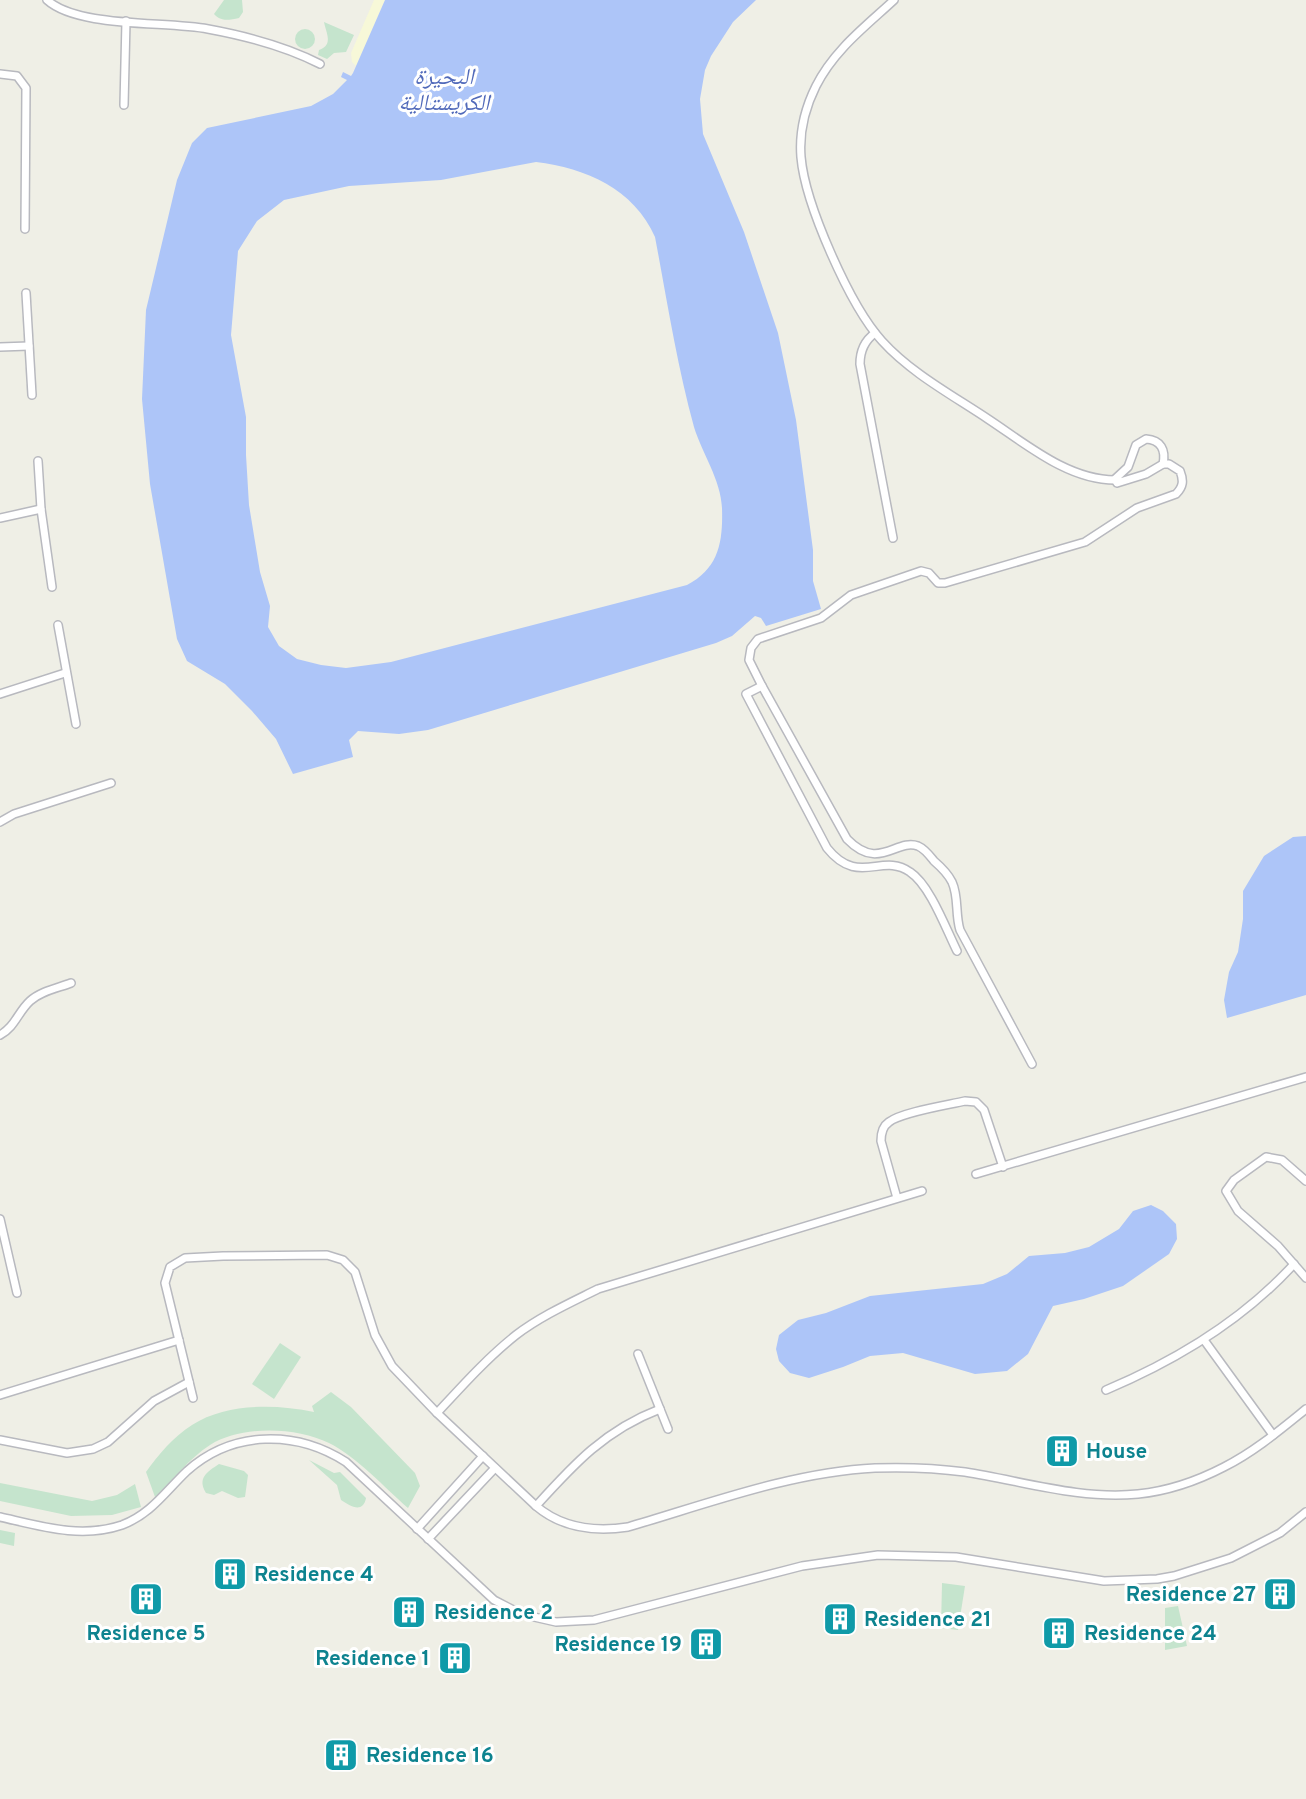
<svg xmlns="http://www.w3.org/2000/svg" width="1306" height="1799" font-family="Overpass,'Noto Naskh Arabic',sans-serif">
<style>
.green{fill:#c5e4cd}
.sand{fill:#f7f8d8}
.water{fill:#adc5f8;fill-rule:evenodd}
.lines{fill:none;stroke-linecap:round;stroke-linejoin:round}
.street-casing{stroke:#b8b9bf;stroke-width:10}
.street{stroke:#fff;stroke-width:7}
.labels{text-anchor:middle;stroke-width:6;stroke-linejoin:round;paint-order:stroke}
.culture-label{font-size:21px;font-weight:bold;fill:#0d838f;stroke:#fff;text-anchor:start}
.water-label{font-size:23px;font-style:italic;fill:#516aba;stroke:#fff}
</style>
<rect width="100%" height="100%" fill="#efefe6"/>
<g class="green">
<path d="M 224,0 L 242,0 L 243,12 L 239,18 C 229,20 221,22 214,14 Z"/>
<path d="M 324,22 L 354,35 L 346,52 L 334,53 L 327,59 L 318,55 L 319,50 C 334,45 326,33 324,22 Z"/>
<circle cx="305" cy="39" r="10"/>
<path d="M 280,1343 L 301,1357 L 274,1399 L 252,1384 Z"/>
<path d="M 331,1392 L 351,1407 L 415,1473 L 420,1486 L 408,1508 C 385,1488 357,1457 329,1443 C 296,1427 242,1425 210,1445 C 188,1459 174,1480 155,1497 L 146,1472 C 159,1454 173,1437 192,1425 C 226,1403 275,1404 314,1412 L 312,1406 Z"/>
<path d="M 309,1460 L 334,1473 L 340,1472 L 366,1498 C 363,1514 350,1506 341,1500 L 337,1485 Z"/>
<path d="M 219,1464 L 244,1471 L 248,1475 L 245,1497 L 238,1498 L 222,1491 L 214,1495 L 206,1493 C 197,1478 207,1472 219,1464 Z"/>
<path d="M 0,1483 L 92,1501 L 117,1495 L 135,1484 L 141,1507 L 112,1515 L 71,1516 L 0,1501 Z"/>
<path d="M 0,1530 L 15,1533 L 14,1546 L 0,1543 Z"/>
<path d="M 942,1583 L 965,1586 L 958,1630 L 941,1628 Z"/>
<path d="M 1178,1606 L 1187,1646 L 1165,1650 L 1165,1608 Z"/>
</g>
<path class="sand" d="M 374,0 L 385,0 L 356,66 L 352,62 L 351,53 Z"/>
<g class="water">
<path d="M 385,0 L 756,0 L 733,22 L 711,56 L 705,70 L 700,99 L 703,134 L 744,232 L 778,333 L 796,420 L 813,550 L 813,581 L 821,609 L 766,626 L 761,618 L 755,616 L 732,636 L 716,643 L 428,730 L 399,734 L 358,731 L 349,740 L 353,757 L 293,774 L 276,739 L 252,711 L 225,684 L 187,661 L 177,639 L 150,484 L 142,399 L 146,310 L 177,180 L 192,143 L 207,128 L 311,106 L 333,94 L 347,80 L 341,77 L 343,72 L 351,76 L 353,73 ZM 536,162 C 586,168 634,189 655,237 C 667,300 677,365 694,427 C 702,453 721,480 722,508 C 723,542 719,568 687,585 L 391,662 L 346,668 L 321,665 L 297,659 L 279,646 L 268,627 L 270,606 L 260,572 L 249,505 L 246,455 L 246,417 L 231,335 L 238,251 L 257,221 L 284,200 L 349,186 L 441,180 Z"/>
<path d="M 1306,836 L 1306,995 L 1227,1018 L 1224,1000 L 1229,972 L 1238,952 L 1243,919 L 1243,891 L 1264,856 L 1293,837 Z"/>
<path d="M 1151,1205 L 1163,1211 L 1176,1224 L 1177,1239 L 1169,1254 L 1123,1286 L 1084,1299 L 1053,1306 L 1028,1354 L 1007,1371 L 975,1374 L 903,1353 L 870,1356 L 843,1367 L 809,1378 L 790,1373 L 779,1361 L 776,1349 L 779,1335 L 798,1320 L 826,1313 L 870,1296 L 983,1284 L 1007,1274 L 1029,1256 L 1065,1253 L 1089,1247 L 1119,1229 L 1133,1211 Z"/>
</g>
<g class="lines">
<g class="street-casing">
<g id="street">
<path d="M 47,0 C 78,28 165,21 208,29 C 246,36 285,46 320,64"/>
<path d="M 894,0 C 866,26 834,50 816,86 C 805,108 799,132 801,157 C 805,204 850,306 882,341 C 911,373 952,395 988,419 C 1026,444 1068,480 1115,480"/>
<path d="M 0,74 L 17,76 L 26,88 L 25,229"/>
<path d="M 124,105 L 126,21"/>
<path d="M 26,293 L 32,395"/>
<path d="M 875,333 C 864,341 860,351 860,364 L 893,538"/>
<path d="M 0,347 L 29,346"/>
<path d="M 1146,439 C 1161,440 1166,450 1163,464 L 1146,474 L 1117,483 L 1115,479 L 1128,467 L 1136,445 Z"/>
<path d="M 38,461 L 41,509 L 52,587"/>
<path d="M 0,518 L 41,509"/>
<path d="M 58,625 L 76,724"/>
<path d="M 762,686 L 746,694 L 827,848 C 858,887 882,852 910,872 C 930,885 946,929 957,951"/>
<path d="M 0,694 L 65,673"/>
<path d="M 0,822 L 14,814 L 111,783"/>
<path d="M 0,1035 C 15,1027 18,1012 30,1001 C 41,991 58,988 71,983"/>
<path d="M 1032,1064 L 960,930 C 955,914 959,897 952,882 C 948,874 941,867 934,861 C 930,856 925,849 918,846 C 896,838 879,872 847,839 L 762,686 L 749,660 L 751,648 L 758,639 L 821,618 L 851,595 L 921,571 L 929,573 L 938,583 L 945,583 L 1085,542 L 1137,508 L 1176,494 C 1183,487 1184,481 1180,471 L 1169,464 L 1163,464"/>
<path d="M 976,1174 L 1306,1077"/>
<path d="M 1306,1181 L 1282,1160 L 1266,1157 L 1234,1180 L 1226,1191 L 1238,1211 L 1278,1246 L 1306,1278"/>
<path d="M 897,1198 L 881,1141 C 881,1133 883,1126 889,1122 C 902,1112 948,1105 965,1101 L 976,1102 L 984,1110 L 1003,1167"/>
<path d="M 0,1219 L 17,1293"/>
<path d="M 1204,1340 L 1273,1435"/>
<path d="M 638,1354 L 668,1429"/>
<path d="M 1106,1390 C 1177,1360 1242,1321 1294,1264"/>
<path d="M 0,1395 L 179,1340"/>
<path d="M 193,1398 L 165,1283 L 170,1267 L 185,1258 L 223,1256 L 327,1255 L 343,1260 L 355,1272 L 375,1335 L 392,1366 L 437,1413 L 536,1506 C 562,1528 595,1532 628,1527 C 707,1504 792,1472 875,1468 C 905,1467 935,1468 965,1472 C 1022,1481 1081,1500 1138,1494 C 1168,1491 1197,1481 1224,1467 C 1254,1452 1280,1430 1306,1409"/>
<path d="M 437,1413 C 462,1386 487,1358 516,1335 C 541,1316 570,1303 598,1289 L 922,1191"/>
<path d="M 0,1440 L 67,1453 L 93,1449 L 108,1442 L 154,1401 L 189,1382"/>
<path d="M 536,1506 C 574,1464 605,1430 660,1409"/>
<path d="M 0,1517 C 40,1526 81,1539 122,1525 C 151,1514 165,1492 187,1471 C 233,1430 296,1430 346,1462 L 494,1600 L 521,1614 L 556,1622 L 594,1620 L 802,1566 L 878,1555 L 956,1557 L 1104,1581 L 1157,1579 L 1174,1576 L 1231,1558 L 1280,1533 L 1306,1512"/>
<path d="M 417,1529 L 483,1456"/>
<path d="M 428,1539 L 495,1468"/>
</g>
</g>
<use href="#street" class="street"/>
</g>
<defs>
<g id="building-square" transform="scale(1.75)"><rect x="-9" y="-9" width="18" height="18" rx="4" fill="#0f9aa8" stroke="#fff"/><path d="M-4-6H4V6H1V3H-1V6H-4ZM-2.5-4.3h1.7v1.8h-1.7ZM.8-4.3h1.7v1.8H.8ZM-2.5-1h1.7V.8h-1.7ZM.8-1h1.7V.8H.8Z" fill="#fff"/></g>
</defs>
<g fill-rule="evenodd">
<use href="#building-square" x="1062" y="1451"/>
<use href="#building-square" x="230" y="1574"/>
<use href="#building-square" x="1280" y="1594"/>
<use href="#building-square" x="146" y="1599"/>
<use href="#building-square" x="409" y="1612"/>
<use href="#building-square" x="840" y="1619"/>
<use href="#building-square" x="1059" y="1633"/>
<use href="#building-square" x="706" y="1644"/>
<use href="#building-square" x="455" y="1658"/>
<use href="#building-square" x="341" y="1755"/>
</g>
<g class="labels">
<g class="culture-label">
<text x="1086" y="1458">House</text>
<text x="254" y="1581">Residence 4</text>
<text x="1256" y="1601" text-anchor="end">Residence 27</text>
<text x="434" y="1619">Residence 2</text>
<text x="864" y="1626">Residence 21</text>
<text x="146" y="1640" text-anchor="middle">Residence 5</text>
<text x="1084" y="1640">Residence 24</text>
<text x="682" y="1651" text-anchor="end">Residence 19</text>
<text x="430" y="1665" text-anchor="end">Residence 1</text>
<text x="366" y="1762">Residence 16</text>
</g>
<g class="water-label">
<text x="444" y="84">البحيرة<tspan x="444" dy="26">الكريستالية</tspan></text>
</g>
</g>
</svg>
